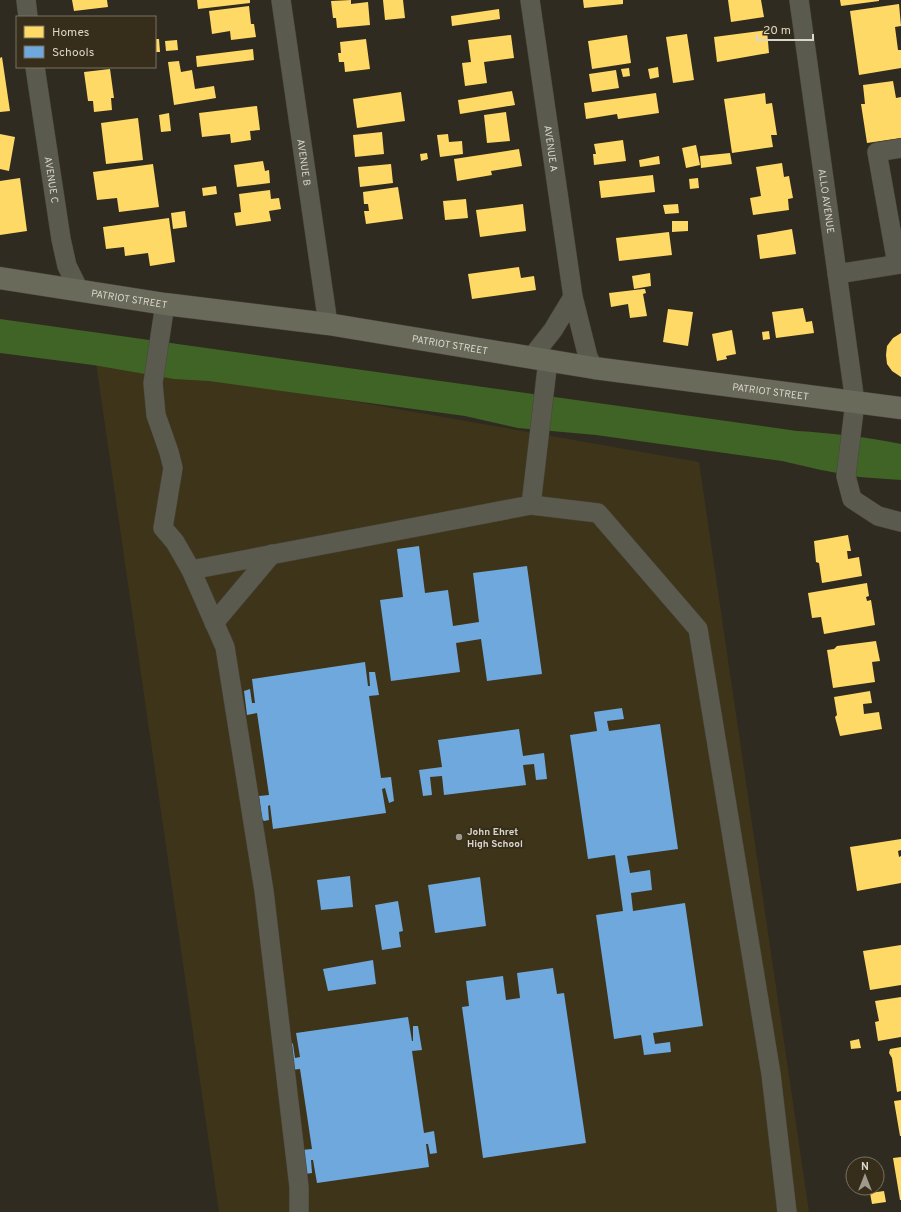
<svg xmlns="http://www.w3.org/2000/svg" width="901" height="1212" font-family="Overpass,sans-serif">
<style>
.built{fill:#3d341a}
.water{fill:#406425}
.homes{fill:#ffd966}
.schools{fill:#6fa8dc}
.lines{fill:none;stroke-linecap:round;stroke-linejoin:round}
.minor-casing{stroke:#4a463d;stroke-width:20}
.major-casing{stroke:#4a463d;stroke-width:23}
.minor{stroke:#5a5a4e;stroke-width:19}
.major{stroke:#6a6a5b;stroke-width:22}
.poi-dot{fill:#9f9a8e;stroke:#362e1a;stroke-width:1.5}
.labels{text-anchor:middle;stroke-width:4;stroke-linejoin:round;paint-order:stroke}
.street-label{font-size:10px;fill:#dbd6ca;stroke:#362e1a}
.poi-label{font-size:10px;font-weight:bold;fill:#dbd6ca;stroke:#362e1a;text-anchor:start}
</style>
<rect width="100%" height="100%" fill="#302b20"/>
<path class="built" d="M95,356L699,462L809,1212H219Z"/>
<path class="water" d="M0,319L797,431C832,433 866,437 901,444V480L859,477L821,470L782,461L596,435L518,428L465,416L209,381L174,379L93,365L0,353Z"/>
<path class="homes" d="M72,0H107L108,7L74,11Z
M197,0H250V3L198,9Z
M351,0V4L368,2L370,25L337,28L336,18H333L331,1Z
M383,0H403L405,18L385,20Z
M583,0H623V4L584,8Z
M728,0H761L764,17L731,22Z
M840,0H879V1L841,6Z
M899,4L901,26L895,27L898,50H901V68L859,75L850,11Z
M249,6L251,24H254L256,37L231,40L230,31L212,34L209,11Z
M499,9L500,19L452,26L451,16Z
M767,30L769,53L717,62L714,37Z
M687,34L694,80L673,83L666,37Z
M511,35L514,58L484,62L487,83L465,86L462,63L471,62L468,40Z
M627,35L631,63L592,69L588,41Z
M155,39H159L160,52H155Z
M366,39L370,69L345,72L344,62H339L338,53H341L340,42Z
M177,40L178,50L166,51L165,41Z
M253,49L254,60L197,67L196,56Z
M2,57L10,111L0,112V58Z
M179,61L181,72L192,70L195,89L214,86L216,98L174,105L168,62Z
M658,67L659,77L650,79L648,69Z
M629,68L630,76L623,77L621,69Z
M110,69L114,98H111L112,110L94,112L93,101H88L84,72Z
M616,70L619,88L592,92L589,74Z
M893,81L896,98L901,97V138L867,143L861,104H865L863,85Z
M512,91L515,105L460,114L458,100Z
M401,92L405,121L357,128L353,99Z
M656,93L659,113L618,119L617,114L586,119L584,103Z
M765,93L766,104L772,103L777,135H771L773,147L732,153L724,99Z
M257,106L260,130L250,131L251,140L231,143L230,134L202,137L199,113Z
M506,112L510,141L487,143L484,115Z
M169,113L171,131L161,132L159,115Z
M138,118L143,160L106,164L101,123Z
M382,132L384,154L355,157L353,135Z
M0,134L15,137L9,171L0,169Z
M448,134L449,142L462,141L463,154L440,157L437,135Z
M623,140L626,161L594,165L593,154H596L594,144Z
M696,145L700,165L686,168L682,148Z
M519,149L522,166L491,171L492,175L457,181L454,159Z
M427,153L428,159L421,161L420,154Z
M730,153L732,164L701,168L700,156Z
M659,156L660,164L640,167L639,160Z
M263,161L265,171L269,170L270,183L237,187L234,165Z
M782,163L784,177L789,176L793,198L788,199L789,210L753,215L750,198L761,196L756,167Z
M153,164L159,207L119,212L117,198L97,200L93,172Z
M391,164L393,183L360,187L358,167Z
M653,175L655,192L601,198L599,181Z
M20,178L27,231L0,235V181Z
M698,178L699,188L690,189L689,179Z
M216,186L217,194L203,196L202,188Z
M398,187L403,219L366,224L364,211H369L368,204H364L363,192Z
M270,190L271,199L279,198L281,209L269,211L271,221L236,226L234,213L241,212L239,194Z
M466,199L468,218L445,220L443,201Z
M523,204L526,231L480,237L476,210Z
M678,204L679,213L665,214L663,205Z
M185,211L187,227L173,229L171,213Z
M169,218L175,262L150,266L148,253L125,256L124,247L106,249L103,227Z
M672,221H688V231L672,232Z
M792,229L796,254L760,259L757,235Z
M669,232L672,255L619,261L616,238Z
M519,267L521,278L534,276L536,290L472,299L468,274Z
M650,273L651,286L634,289L632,276Z
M643,289H645L646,293L643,294L647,316L630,318L628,304L611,307L609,293Z
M803,308L806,322L812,321L814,333L776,338L772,312Z
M668,309L693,312L688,346L663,342Z
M732,330L736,354L726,356L727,359L717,361L712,334Z
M769,331L770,339L763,340L762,332Z
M901,333V377L892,371L887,364L886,355L887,346L893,338Z
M848,535L851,551H847L848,559L859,557L862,576L822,583L819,563L816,562L814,541Z
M867,583L869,596L866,597L867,601L871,600L875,625L824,634L821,617L812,618L808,593Z
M876,641L880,661L872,662L875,682L833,688L827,650L834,649L837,646Z
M870,691L872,703L863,704L864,714L879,712L882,729L840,736L835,717L837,715L834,697Z
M901,839V850L898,851L899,857L901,856V883L857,891L850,847Z
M901,945V985L870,990L863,951Z
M901,997V1037L878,1041L875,1022L879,1021L875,1001Z
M859,1039L861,1048L851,1049L850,1041Z
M901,1047V1091L897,1092L892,1058L889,1053L890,1049Z
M901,1100V1136H900L894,1101Z
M901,1157V1200H900L893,1158Z
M884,1191L886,1202L872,1204L870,1193Z"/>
<path class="schools" d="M419,546L425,593L448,590L453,626L479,622L473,573L527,566L542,674L487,681L481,639L456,643L460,672L391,681L380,600L403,597L397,549Z
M365,662L368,686H370L369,672H375L379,695L369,696L381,778L391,777L394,801L389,803L385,788L382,789L386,813L273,829L270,805L268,806L269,820L264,821L262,819L259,796L269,795L257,713L247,715L244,691L250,689L252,703H255L252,679Z
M622,708L624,719L607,721L609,731L660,724L678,849L627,856L630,873L650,870L652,890L631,893L633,911L685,903L703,1026L653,1033L655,1044L670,1042L671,1052L644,1055L641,1035L614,1039L596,915L623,911L615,855L588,859L570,735L597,731L594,712Z
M519,729L523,756L544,753L547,779L536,780L534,764L523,765L526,785L444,795L442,776L430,777L432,795L423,796L419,770L442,767L438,740Z
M350,876L353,907L321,910L317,880Z
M480,877L486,926L435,933L428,885Z
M398,901L403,931L399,932L401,947L382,950L375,905Z
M373,960L376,984L328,991L323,969Z
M553,968L557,994L564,993L586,1143L483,1158L462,1007L469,1006L466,981L503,976L506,1000L520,998L517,973Z
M408,1017L412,1041H413V1026H418L422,1050L412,1051L424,1133L434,1131L437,1153L430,1154L428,1144H426L429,1167L317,1183L313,1160H311L312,1173L305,1174L302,1150L312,1149L300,1069L290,1070L291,1042L293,1044L295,1058L300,1057L296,1033Z"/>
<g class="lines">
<g class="minor-casing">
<g id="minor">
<path d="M26,0L28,17"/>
<path id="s1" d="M281,0L328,324"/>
<path id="s2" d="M530,0L573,297L588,357L594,368"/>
<path id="s3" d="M799,0L855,402L846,476L852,499L878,516L901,522"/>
<path id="s4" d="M35,67L61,239L67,266L79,290"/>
<path d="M897,264L877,152L901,148"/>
<path d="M837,274L901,264"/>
<path d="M165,304L153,383L156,415L169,452L173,468L163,528L175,542L191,570L225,647L264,891L299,1187V1212"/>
<path d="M531,358L553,330L573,297"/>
<path d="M531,505L548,360"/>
<path d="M191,570L531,505L598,513L698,629L771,1074L787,1212"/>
<path d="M214,623L272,554"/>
</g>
</g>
<g class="major-casing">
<g id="major">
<path id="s5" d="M0,278L165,304L328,324L594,368L901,408"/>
</g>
</g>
<use href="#minor" class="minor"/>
<use href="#major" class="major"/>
</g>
<circle class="poi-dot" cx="459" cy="837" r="4"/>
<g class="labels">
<g class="street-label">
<text dy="4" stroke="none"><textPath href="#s2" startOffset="150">AVENUE A</textPath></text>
<text dy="4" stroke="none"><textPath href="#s1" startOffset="164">AVENUE B</textPath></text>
<text dy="4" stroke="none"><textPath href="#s4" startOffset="114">AVENUE C</textPath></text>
<text dy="4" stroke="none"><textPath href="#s3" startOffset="203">ALLO AVENUE</textPath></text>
<text dy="4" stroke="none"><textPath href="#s5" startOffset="131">PATRIOT STREET</textPath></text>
<text dy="4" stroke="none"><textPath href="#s5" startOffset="455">PATRIOT STREET</textPath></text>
<text dy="4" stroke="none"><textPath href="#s5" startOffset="779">PATRIOT STREET</textPath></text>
</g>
<g class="poi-label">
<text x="467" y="835">John Ehret<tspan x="467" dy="12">High School</tspan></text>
</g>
</g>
<rect x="16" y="16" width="140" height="52" fill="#362e1a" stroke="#787160"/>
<rect x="24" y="26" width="20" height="12" fill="#ffd966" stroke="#787160"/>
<text x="52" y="36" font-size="12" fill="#dbd6ca">Homes</text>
<rect x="24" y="46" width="20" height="12" fill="#6fa8dc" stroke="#787160"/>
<text x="52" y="56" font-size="12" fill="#dbd6ca">Schools</text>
<g transform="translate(865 1176)"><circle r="19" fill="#362e1a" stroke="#787160"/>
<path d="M0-3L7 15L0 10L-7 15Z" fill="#9f9a8e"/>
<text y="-6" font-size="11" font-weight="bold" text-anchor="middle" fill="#dbd6ca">N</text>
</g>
<path d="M757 34v6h56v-6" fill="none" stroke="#dbd6ca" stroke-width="2"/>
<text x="763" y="34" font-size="12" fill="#dbd6ca" stroke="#362e1a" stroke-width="3" paint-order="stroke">20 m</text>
</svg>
